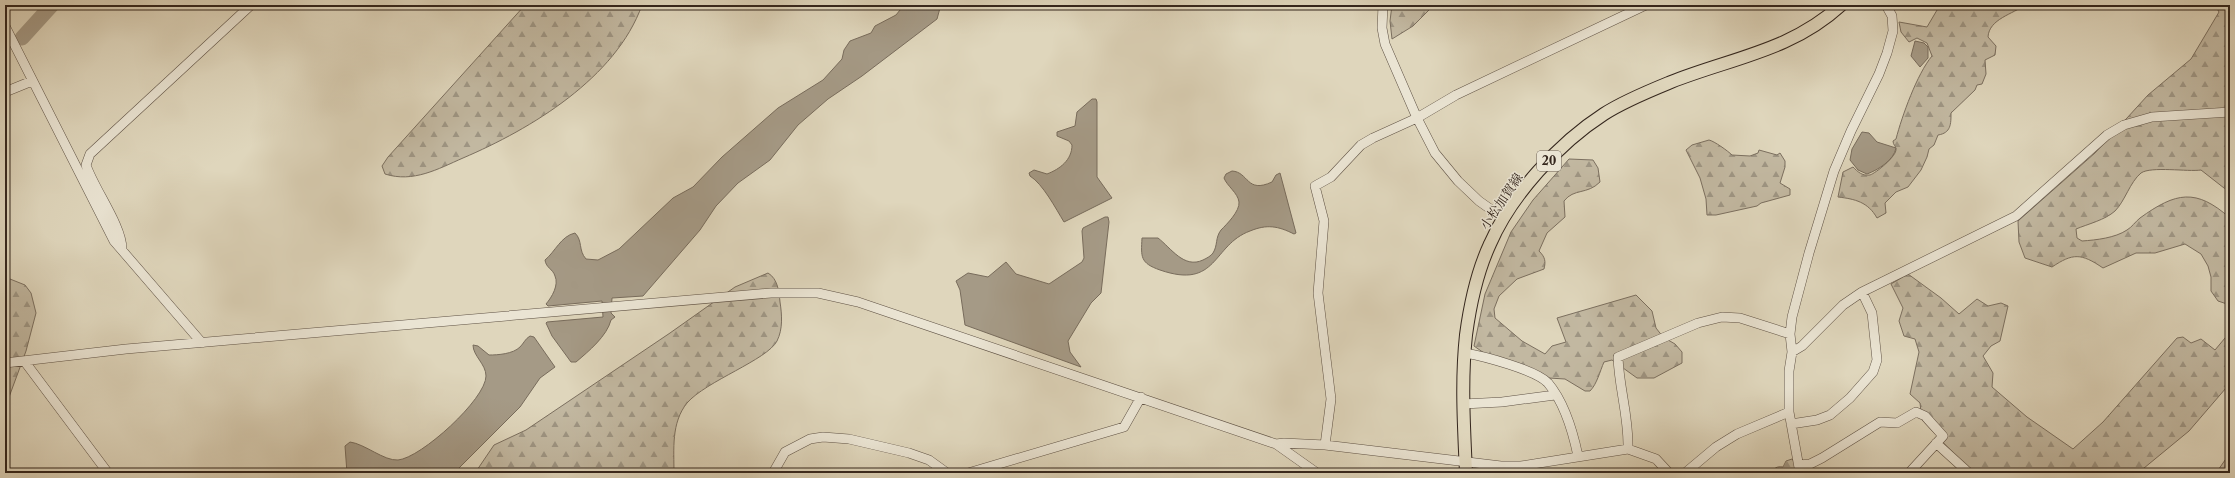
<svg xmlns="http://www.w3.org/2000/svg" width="2235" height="478" font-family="'Libre Caslon Text','Noto Serif JP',serif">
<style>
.forest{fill:url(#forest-firs);stroke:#7b6f5f}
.water{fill:#a59a86;stroke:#786c5c}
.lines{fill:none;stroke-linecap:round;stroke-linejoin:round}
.river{stroke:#a59a86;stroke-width:15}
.minor-casing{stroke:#5f5245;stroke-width:10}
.major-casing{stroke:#34261d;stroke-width:14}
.minor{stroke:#eae4d3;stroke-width:9}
.major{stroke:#dfd6bc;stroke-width:12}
.labels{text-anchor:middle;stroke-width:3;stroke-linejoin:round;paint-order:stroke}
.shield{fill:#eae4d3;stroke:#6b5f54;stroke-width:1}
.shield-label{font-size:12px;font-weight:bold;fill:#34261d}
.street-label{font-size:13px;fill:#34261d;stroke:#eae4d3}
</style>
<defs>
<pattern id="forest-firs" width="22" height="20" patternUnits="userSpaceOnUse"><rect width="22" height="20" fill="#c2b8a1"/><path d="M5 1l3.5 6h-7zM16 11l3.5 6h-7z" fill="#9e9583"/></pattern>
</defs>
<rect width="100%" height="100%" fill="#dfd6bc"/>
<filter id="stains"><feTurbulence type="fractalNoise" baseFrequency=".005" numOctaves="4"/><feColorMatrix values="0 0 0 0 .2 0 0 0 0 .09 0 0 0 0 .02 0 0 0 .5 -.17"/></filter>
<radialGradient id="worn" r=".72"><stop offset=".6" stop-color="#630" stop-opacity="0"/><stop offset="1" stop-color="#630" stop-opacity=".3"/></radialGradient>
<path class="forest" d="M525,5H642C616,78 531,129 463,158C438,169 413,183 385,174L382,166L388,157Z
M1392,5H1434L1413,26L1392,39L1390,21Z
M1940,5H2025C2013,14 1989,19 1988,37L1996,46L1995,55L1985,60L1986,74L1982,84L1977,85L1975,90L1951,113C1951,124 1951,133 1938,135L1934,145L1929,149L1927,157L1921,170L1908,187L1896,192L1885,203L1886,213L1877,218C1868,202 1855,199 1838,197L1843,172L1853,167C1858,172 1862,176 1870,175C1876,173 1897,156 1896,149C1896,146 1893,145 1893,141L1896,139C1902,116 1917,74 1932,56L1927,43L1917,38L1909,42L1901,32L1899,22L1927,27Z
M2215,5H2230V190L2224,188L2201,170C2188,172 2151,166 2141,173C2130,182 2125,201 2115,211C2105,220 2088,224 2076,229L2077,238L2082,241C2096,240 2115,238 2127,230C2132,227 2135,222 2140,218C2176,192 2196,188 2230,218V305L2218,301L2211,291V277L2208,266L2201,254L2185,244L2155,253H2136L2103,268C2081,253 2073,253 2052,267L2025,258L2019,242L2018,221L2095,153L2148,95L2191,59L2219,12Z
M1709,140C1714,141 1728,151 1732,155L1750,156L1758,153L1759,150L1777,155L1780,153L1785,161V167L1780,183L1790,189V195L1761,203L1757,206L1716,215H1707L1706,199L1700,178L1686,150L1692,145Z
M1569,159L1593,160L1598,168L1600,182C1587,195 1574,188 1564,201L1565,217L1547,233L1539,251C1545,257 1546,261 1544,269L1517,279L1499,296L1494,309L1495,318L1522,341L1545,354L1552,346L1566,342L1557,318L1636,295L1652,311L1656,328L1663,337L1675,344L1682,352V363L1654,378H1637L1612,360L1604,362C1600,371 1597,384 1590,391H1585L1565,379L1549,378L1484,353L1474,346L1485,294L1511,232L1533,200Z
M768,273C778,279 779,292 780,302C782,315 783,329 777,341C767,360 706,381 687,403C671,423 674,449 674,473H475L494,445L526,430L670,333L735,287Z
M1908,274L1941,298L1959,314L1977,299L1988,306L2001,303L2008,306L2000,341L1991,346L1983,356L1993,373L1992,387L2027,417L2073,449L2103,422L2177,338L2183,337L2191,343L2201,339L2215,350L2230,332V387L2226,388L2189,431L2138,473H1972L1922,420L1920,403L1910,394L1919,352L1915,339L1904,336L1899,321L1903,308L1891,284Z
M5,277L25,285L31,293L36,313L26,351L5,408Z
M2230,453V473H2216Z
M1792,459L1804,473H1771C1774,468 1777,466 1783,467L1786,461Z"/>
<path class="water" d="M904,5H946L940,8L937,19L862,76L828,99L798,125L770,160L738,183L716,206L700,230L643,296L612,298L611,313L615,317L611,320C607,336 589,351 576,362H571L552,336L546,323L547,322L603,317L602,301L548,306L546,304C552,297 559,285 555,276C553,269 546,268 545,260C555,252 561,236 575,233C583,241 578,250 586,259L598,260L619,249L673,198L693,187L722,157L778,108L823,80L842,59L844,50L850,41L871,33L875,26L896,15Z
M1915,41L1924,43L1928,47V58L1920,67L1911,56Z
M1092,99H1096L1097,102V177L1112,198L1064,222C1056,209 1043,184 1030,176L1029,173L1034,170L1047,174C1060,169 1072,160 1072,145L1069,141L1057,136V132L1075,126L1077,112Z
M1862,132L1869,133L1877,142L1896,148C1894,160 1878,170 1867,174L1858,170L1850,160L1852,149Z
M1232,171C1249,172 1246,194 1272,182L1276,175L1280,173L1296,233L1294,234C1278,226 1267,224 1250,231C1212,245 1218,290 1160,270C1140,263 1141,257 1142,238H1158C1171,248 1184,269 1203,260C1207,258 1211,256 1213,253C1218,245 1215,238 1221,230C1227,224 1240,211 1239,202C1238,193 1227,186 1224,178L1226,174Z
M1105,217H1108L1109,222L1101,293L1091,303L1068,341L1070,352L1081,367L965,325L960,290L956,281L968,273L988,277L1006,262L1016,274L1049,284L1082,262L1084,258L1082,231L1083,228Z
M530,336L534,337L555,367L540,378L520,407L454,473H347L345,446L350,442C365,444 384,461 398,460C421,458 486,399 486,376C486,364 473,356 473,345L478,346L489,355C498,355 513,354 520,347C524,343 525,339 530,336Z"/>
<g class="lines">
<path class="river" d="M22,38L52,5"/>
<g class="minor-casing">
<path id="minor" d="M1383,5L1382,28L1385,44L1417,118L1435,153L1458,181L1479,201L1503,218
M5,26L114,241L202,343
M5,92L32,81
M122,249C122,226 94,189 86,165L90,154L251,5
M1792,352L1802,346L1843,305L1862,292L2016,216L2107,135L2124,125L2152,117L2230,112
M1465,353C1483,356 1536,370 1548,383C1564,402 1573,432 1578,456
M25,362L108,473
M5,363L126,349L771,293H818L858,302L1276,444L1317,473
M1463,404L1502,402L1555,395
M1791,424L1817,420L1830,415L1850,398L1873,372L1877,360L1872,313L1862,292
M1936,443L1969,473
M1276,444L1284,443L1325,445L1501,466H1521L1628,449L1656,459L1669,473
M1325,445L1331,399L1318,293L1324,221L1315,186L1331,177L1361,145L1373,138L1417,118L1456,95L1646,5
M1628,449C1629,417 1619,388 1618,357L1698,323L1722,317L1740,318L1790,334
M1799,465L1810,464L1822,458L1880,422L1897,423L1916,412L1925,416L1943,436L1909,473
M773,473L785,452L810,439L823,437L849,439L909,453L929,460L947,473
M968,473L1124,427L1141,397
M1685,473L1716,447L1737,434L1789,412
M1800,473L1789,412V371L1792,352L1790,334L1792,317L1809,253L1834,171L1851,131L1879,74L1887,53L1893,31L1892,16L1886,5"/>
</g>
<g class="major-casing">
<path id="major" d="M1466,473C1464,427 1461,381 1466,335C1470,305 1477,272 1490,244C1511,195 1559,143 1604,114C1624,101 1649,91 1671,82C1731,58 1791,51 1841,5"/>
</g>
<use href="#minor" class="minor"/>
<use href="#major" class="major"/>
</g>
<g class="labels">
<rect class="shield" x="1537" y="151" width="24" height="20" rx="3"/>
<g class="shield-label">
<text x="1549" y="165">20</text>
</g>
<g class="street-label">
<text transform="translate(1501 201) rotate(-56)" y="5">小松加賀線</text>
</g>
</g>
<rect width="2235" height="478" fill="none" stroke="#dfd6bc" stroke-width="20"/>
<rect x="6" y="6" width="2223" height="466" fill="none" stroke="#34261d" stroke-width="2"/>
<rect x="10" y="10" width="2215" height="458" fill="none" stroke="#34261d"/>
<rect width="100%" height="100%" filter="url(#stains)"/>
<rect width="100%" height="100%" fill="url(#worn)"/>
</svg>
